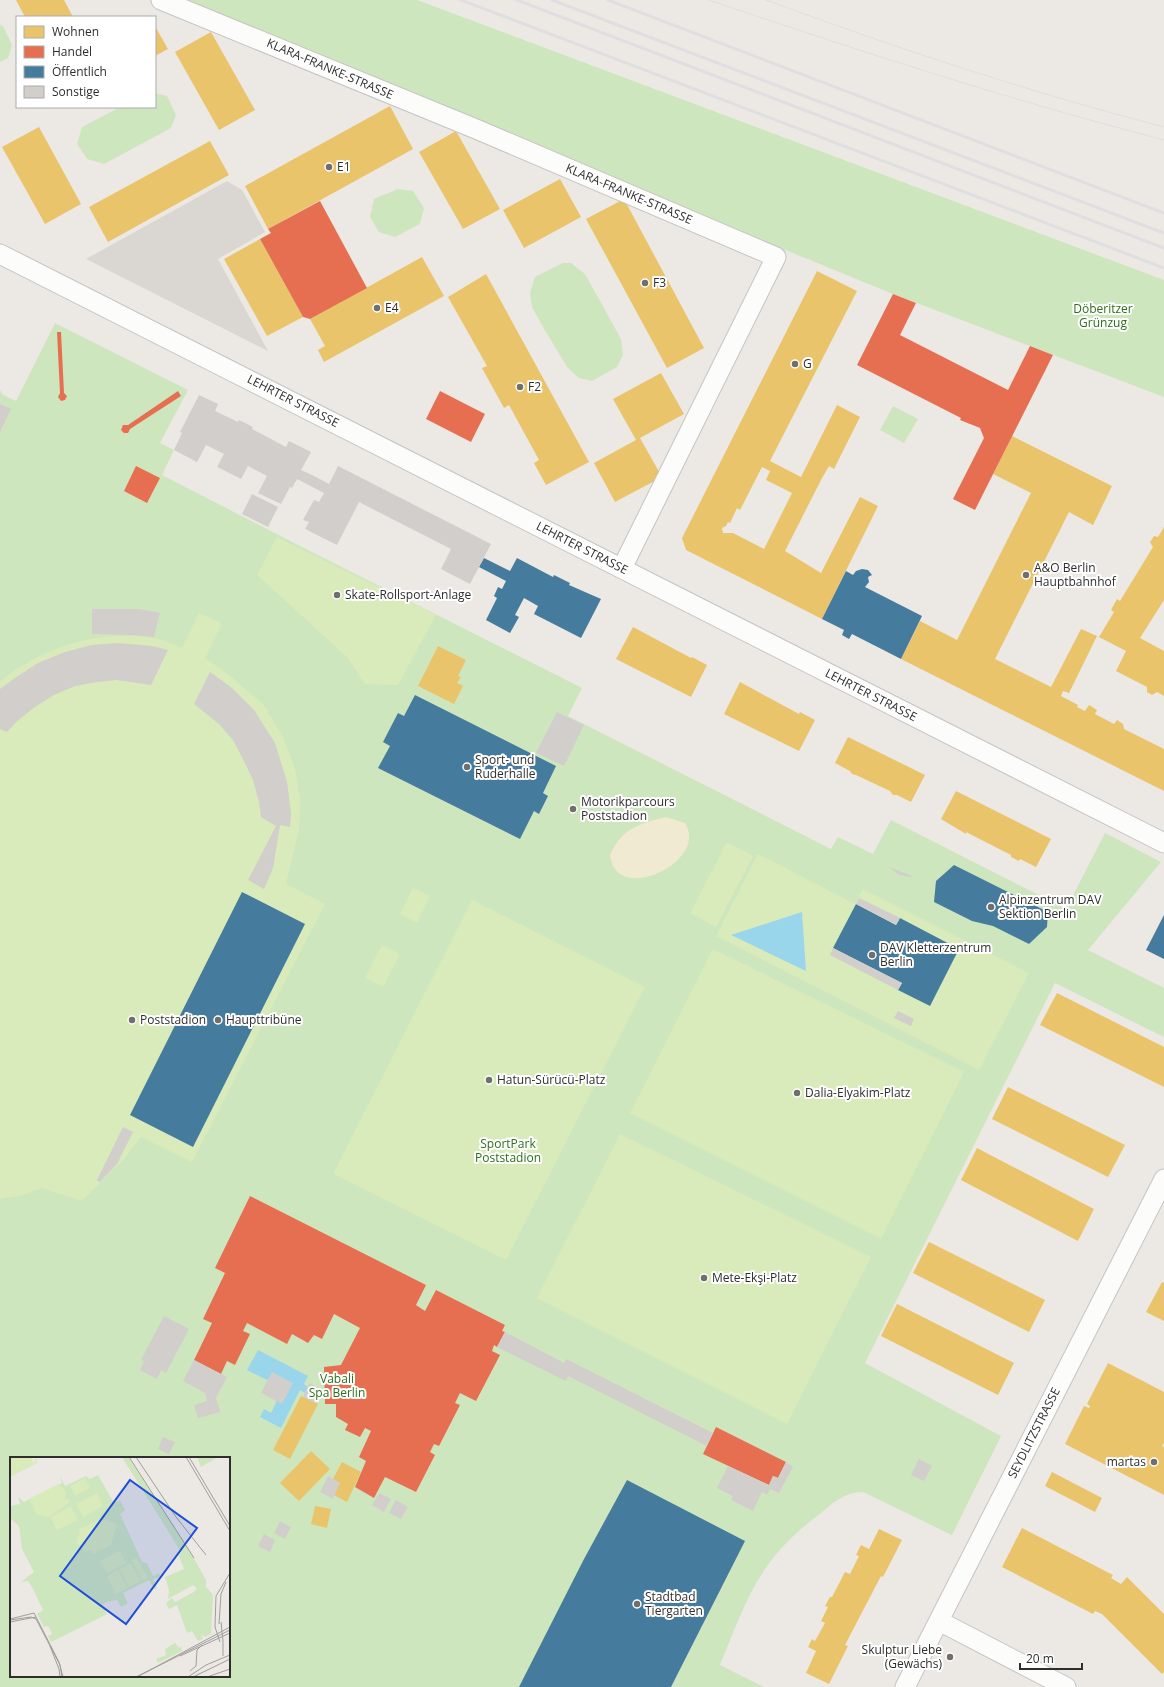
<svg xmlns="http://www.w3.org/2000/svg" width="1164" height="1687" font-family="'Open Sans',sans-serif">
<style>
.green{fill:#cee6be;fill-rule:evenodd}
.sand{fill:#f0ead3}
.pitch{fill:#d9eabb}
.plaza{fill:#dad6d2}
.water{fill:#99d6ec}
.homes{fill:#e9c46a;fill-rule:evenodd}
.shops{fill:#e76f51}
.public{fill:#457b9d}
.building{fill:#d1cecb}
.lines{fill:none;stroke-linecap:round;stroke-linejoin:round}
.street-casing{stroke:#c5c4c5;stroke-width:21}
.street{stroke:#fcfcfb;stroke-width:19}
.tram{stroke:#dfdfe1;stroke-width:1}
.rail{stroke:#dfdfe1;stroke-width:3}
.poi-dot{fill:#706f6e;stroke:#fff;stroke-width:1.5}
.labels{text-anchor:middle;stroke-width:4;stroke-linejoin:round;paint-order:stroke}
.street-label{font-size:12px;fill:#2e2e2e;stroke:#fff}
.poi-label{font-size:12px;fill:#2e2e2e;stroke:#fff;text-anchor:start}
.park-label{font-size:12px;fill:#2c6e1b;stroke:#fff}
.inset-road{fill:none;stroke:#a09e9b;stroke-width:1}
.view{fill:#1d4ed8;fill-opacity:0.15;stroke:#1d4ed8;stroke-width:2}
.inset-edge{fill:none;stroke:#2e2e2e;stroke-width:2}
</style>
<rect width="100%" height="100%" fill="#ece8e4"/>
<path class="green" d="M175,0H417L1164,280V397L893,294Z
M0,25L3,26L12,45L8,58L0,62Z
M155,93L167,96L176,115L171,128L104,164L87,159L77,144L82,127L120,107H155Z
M398,189L413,191L424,208L420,224L395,237L379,232L370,217L374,199Z
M563,263H571L585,274L621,339L623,355L617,367L592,381L579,378L567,367L543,327L532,307L530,293L535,277Z
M55,323L188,390L160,443L174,450L162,475L298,545L582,688L568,716L831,849L838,837L873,854L891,820L1066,909L1105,833L1161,862L1088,950L1164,988V1037L1055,983L865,1363L1001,1436L952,1535L863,1492C845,1492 834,1502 821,1513C805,1525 791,1537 778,1552C750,1584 736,1626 720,1665L764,1687H0V390L3,395L16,401ZM11,1458H229V1676H11Z
M893,406L918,419L904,443L880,430Z"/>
<path class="sand" d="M666,817L685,823C687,827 689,831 689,835C693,867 616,903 610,855C622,828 639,824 666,817Z"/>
<path class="pitch" d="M277,537L436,615L398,685L365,684L347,657L257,575Z
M199,613L222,623L205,658L229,675L264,705L283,737L290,755L295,769L300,799L299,829L286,884L325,904L192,1162L141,1137L123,1160L82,1201L42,1188L24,1195L0,1199V681C46,646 101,628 159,639C166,641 174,645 182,648Z
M727,842L753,856L716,927L690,913Z
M758,854L855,904L863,889L1029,973L979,1070L716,936Z
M413,888L430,896L417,923L400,914Z
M472,900L645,987L506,1260L333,1174Z
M382,945L400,954L383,987L365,978Z
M713,949L964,1072L881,1239L630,1113Z
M620,1134L871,1257L787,1424L537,1298Z"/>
<path class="plaza" d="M227,181L242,190L265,232L218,259L268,351L86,259Z"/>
<path class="water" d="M802,912L806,971L731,935Z
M258,1350L308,1376L304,1384L308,1387L305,1393L300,1390L281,1428L260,1417L264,1409L271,1413L283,1388L247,1370Z"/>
<path class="homes" d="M16,0H64L73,17H25Z
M155,26L168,49L155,56Z
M211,32L255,110L219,130L175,52Z
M390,106L413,149L268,229L245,186Z
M39,127L81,204L45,224L2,147Z
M456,131L500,209L463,229L419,152Z
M210,141L229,175L108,242L89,207Z
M560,179L581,217L524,248L503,210Z
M624,199L704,348L667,368L586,219Z
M260,239L303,317L267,336L224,259Z
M422,257L444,296L324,362L318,350L325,346L310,319Z
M817,271L857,291L770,461L801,477L837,405L860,417L834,469L829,466L822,478L785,551L821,573L860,497L878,506L822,619L686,550L682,538ZM762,467L770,471L766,480L792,493L764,549L733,533H723L722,528L726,526L728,522L730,523L737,508L740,510Z
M486,274L589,462L546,485L534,463L539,460L509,405L504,408L482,368L487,366L448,297Z
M661,373L684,414L640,438L662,477L615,502L594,463L636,440L613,399Z
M1012,436L1112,486L1093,525L1069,512L995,659L1051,687L1081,629L1097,636L1069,693L1063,691L1061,696L1078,705L1077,707L1085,711L1089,705L1097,710L1095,714L1114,724L1117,720L1123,724L1124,729L1164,749V791L901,659L920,621L957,640L1031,493L993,474Z
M1164,527V600L1140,638L1164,651V696L1157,692L1152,695L1147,692V687L1116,671L1126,651L1099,637L1114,612L1111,610L1117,599L1120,601L1153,547L1150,542L1154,536L1158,537Z
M633,627L691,658L692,657L707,665L691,697L616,659Z
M438,646L466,660L458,676L461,677L457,683L463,686L454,704L418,686Z
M740,682L799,714L800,712L815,720L799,751L724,714Z
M848,737L925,775L911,802L897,795H893L890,791L856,775L852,774L850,771L835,763Z
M956,791L1051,839L1036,867L1020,859L1019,861L1011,857V855L966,832V834L941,819Z
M1057,993L1164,1047V1087L1040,1025Z
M1008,1087L1125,1145L1108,1177L992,1119Z
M977,1148L1094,1209L1078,1241L961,1180Z
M929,1242L1045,1300L1029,1332L913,1273Z
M1162,1282L1164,1283V1321L1146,1312Z
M897,1304L1014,1363L998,1395L881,1336Z
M1108,1363L1164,1392V1443L1162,1446L1164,1447V1495L1065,1444L1084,1406L1089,1408L1090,1406L1087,1404Z
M301,1396L318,1404L290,1459L273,1450Z
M311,1451L330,1469L299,1501L280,1483Z
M342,1462L361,1472L347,1502L334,1495L340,1483L333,1479Z
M1052,1472L1102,1498L1095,1512L1045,1486Z
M315,1506L331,1509L327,1528L311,1524Z
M1022,1528L1113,1575L1111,1578L1121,1584L1127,1577L1164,1614V1672L1162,1674L1102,1614L1095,1611L1093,1614L1002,1567Z
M879,1529L902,1540L883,1577L881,1576L845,1645L848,1646L829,1684L806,1673L816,1651L808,1647L812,1639L815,1641L825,1623L821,1621L828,1607L825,1606L830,1597H832L845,1572L850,1574L859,1556L856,1555L861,1545L869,1549Z"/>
<path class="shops" d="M320,201L367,288L310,319L303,317L260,239L271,233L268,229Z
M893,294L916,303L900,335L1008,390L1030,346L1053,355L975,510L953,499L984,438L980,428L960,420L961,418L857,365Z
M57,332H61L64,393L67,396L65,400L61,401L58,397L60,393Z
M178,391L181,396L130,429L128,433H124L121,430L123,425H128Z
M440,391L485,414L471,442L426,419Z
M136,466L160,478L147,503L124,491Z
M250,1196L426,1285L416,1305L425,1311L436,1290L505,1325L502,1331L505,1332L497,1347L494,1345L492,1351L500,1355L476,1401L460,1393L455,1403L460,1405L439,1446L434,1444L430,1452L435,1455L416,1492L385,1477L374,1498L355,1487L366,1461L359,1457L371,1431L365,1428L360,1437L345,1430L348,1424L336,1417V1404H325L324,1367L341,1365L360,1328L334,1314L322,1339L314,1335L308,1343L292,1334L287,1344L247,1323L243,1331L250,1334L235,1365L227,1361L221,1374L194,1360L212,1323L203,1319L225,1273L215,1268Z
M716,1427L786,1462L778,1478L773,1476L769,1485L703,1454Z"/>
<path class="public" d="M484,558L510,571L517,558L553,577L554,575L570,583L569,585L601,599L581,638L534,614L538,606L524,598L515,615L519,617L510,633L486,620L497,598L494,596L498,587L502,589L506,581L479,567Z
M862,569L868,570L872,575L868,577L869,582L865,587L922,616L901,659L852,634L849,639L842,635L844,630L822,619L846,571L853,575L856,571Z
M415,695L556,766L543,793L548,796L539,814L534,811L520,839L378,768L390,746L383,742L398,713L404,716Z
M954,865L1048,912L1047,927L1029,944L993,926L972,921L934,902L936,881Z
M242,892L305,924L193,1147L130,1115Z
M856,904L896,925L900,918L959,949L930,1006L898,990L902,983L833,948Z
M1164,915V959L1146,950Z
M627,1480L745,1541L671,1687H519L584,1559Z"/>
<path class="building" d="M199,395L218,404L215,411L238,422L239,420L253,427L252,429L286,447L289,441L311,452L301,470L314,476L329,484L338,466L491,544L470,584L441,569L451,549L359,502L337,545L305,529L309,522L303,520L314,500L319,502L324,493L297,479L292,488L290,487L281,504L258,493L267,476L248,466L241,479L217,467L224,454L206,445L197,462L174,450L182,433L180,432Z
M0,404L11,409L0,432Z
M252,494L278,507L268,527L242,514Z
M92,609H140L160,613L154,637L134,635L92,634Z
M117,643L152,646L168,650L151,685L117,680L97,682L75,686L54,695L35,707L16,722L7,732L0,729V689L15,678L38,663L65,652L92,645Z
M210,672L232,688L254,710L275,743L287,782L291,813L290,827L280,825L273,868L264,889L248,880L276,826L261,817L259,802L253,780L243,759L233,740L219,724L194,704Z
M557,712L584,725L564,766L536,753Z
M889,867L912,876V877L899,875Z
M859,898L900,918L896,925L856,904Z
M833,948L902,983L898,990L830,955Z
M898,1011L914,1019L911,1026L894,1018Z
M123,1127L133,1132L117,1164L100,1182L97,1180Z
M164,1316L189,1329L166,1373L161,1370L157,1379L140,1370L144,1361L141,1360Z
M505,1332L564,1363L566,1359L713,1433L707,1446L568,1376L566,1381L497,1347Z
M194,1360L227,1377L216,1398L220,1412L198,1418L194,1405L207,1401L205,1393L183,1381Z
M272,1372L293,1383L282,1404L261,1393Z
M309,1383L321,1389L315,1403L303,1397Z
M163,1437L175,1442L169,1454L158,1449Z
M919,1459L932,1466L924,1481L911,1475Z
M786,1462L793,1467L779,1493L770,1489L767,1495L762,1492L753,1511L731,1500L733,1496L717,1488L728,1466L769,1485L773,1476L778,1478Z
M328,1476L340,1483L333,1499L320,1492Z
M379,1493L391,1499L384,1512L372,1505Z
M396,1500L408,1507L401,1519L389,1513Z
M280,1521L291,1527L285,1539L274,1533Z
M264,1534L275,1540L270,1552L258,1546Z"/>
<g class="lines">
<g class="street-casing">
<path id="street" d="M161,0L476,129L776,257L622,568
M0,254L1164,843
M939,1621L1066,1687
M905,1687L1164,1179"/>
</g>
<use href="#street" class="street"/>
<path class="tram" d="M709,0C859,51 1010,100 1164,140
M766,0C896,48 1029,92 1164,127"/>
<path class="rail" d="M461,0L1164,268
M517,0L1164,248
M552,0L1164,233
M608,0L1164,213"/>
</g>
<g class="poi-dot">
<circle cx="329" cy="167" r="4"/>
<circle cx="645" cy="283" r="4"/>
<circle cx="377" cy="308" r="4"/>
<circle cx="795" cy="364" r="4"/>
<circle cx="520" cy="387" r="4"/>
<circle cx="1026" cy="575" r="4"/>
<circle cx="337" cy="595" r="4"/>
<circle cx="467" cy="767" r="4"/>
<circle cx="573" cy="809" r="4"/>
<circle cx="991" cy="907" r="4"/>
<circle cx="872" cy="955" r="4"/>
<circle cx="132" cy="1020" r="4"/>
<circle cx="218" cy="1020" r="4"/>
<circle cx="489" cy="1080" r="4"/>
<circle cx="797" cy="1093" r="4"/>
<circle cx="704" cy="1278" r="4"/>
<circle cx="1154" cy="1462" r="4"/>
<circle cx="637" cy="1604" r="4"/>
<circle cx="950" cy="1657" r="4"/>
</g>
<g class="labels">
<g class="street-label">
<text transform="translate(330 69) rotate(23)" y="4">KLARA-FRANKE-STRASSE</text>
<text transform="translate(629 194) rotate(23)" y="4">KLARA-FRANKE-STRASSE</text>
<text transform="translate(293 401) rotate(27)" y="4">LEHRTER STRASSE</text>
<text transform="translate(582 548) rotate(27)" y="4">LEHRTER STRASSE</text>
<text transform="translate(871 695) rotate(27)" y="4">LEHRTER STRASSE</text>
<text transform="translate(1034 1433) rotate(-63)" y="4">SEYDLITZSTRASSE</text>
</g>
<g class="poi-label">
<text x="337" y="171">E1</text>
<text x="653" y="287">F3</text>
<text x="385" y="312">E4</text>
<text x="803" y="368">G</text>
<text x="528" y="391">F2</text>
<text x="1034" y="572">A&amp;O Berlin<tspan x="1034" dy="14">Hauptbahnhof</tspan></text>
<text x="345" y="599">Skate-Rollsport-Anlage</text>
<text x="475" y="764">Sport- und<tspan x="475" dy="14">Ruderhalle</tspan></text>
<text x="581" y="806">Motorikparcours<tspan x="581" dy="14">Poststadion</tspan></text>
<text x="999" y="904">Alpinzentrum DAV<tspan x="999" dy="14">Sektion Berlin</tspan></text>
<text x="880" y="952">DAV Kletterzentrum<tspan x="880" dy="14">Berlin</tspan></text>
<text x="140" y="1024">Poststadion</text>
<text x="226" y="1024">Haupttribüne</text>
<text x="497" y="1084">Hatun-Sürücü-Platz</text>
<text x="805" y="1097">Dalia-Elyakim-Platz</text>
<text x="712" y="1282">Mete-Ekşi-Platz</text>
<text x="1146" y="1466" text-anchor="end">martas</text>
<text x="645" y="1601">Stadtbad<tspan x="645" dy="14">Tiergarten</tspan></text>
<text x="942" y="1654" text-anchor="end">Skulptur Liebe<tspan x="942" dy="14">(Gewächs)</tspan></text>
</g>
<g class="park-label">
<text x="1103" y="313">Döberitzer<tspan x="1103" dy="14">Grünzug</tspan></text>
<text x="508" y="1148">SportPark<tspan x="508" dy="14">Poststadion</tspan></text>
<text x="337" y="1383">Vabali<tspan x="337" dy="14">Spa Berlin</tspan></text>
</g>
</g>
<g transform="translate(10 1457)">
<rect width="220" height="220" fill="#ece8e4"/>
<path d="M112,0H118L178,91L196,123V130L203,138L201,177L195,180L192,177L193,182L188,184L182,174L177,176L167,148L159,152L156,146L162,141L165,145L184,135L187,131L183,128L158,142L159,133L155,120L174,112L168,97L171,95ZM187,0H208L191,10ZM88,18L104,46L110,43L115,53L110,57L132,105L137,106L143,119L149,116L151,120L143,122L147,131L145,133L139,123L113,136L118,146L111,150L107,143L96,145L92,148L97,157L41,185L38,179L42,177L41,174L38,169L34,170L27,157L33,153L22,130L18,124L11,125L24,115L12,92L9,69L0,61V49L10,47L8,40L14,45L52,26L50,19L55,29L76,19L80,22ZM165,186L169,191L171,189L172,194L148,206L146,202L156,198L155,192Z" fill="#cee6be"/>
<path d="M0,0H20L24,6L27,0V6L0,20ZM75,21L80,31L65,39L60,29ZM49,27L56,35L55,43L58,42L60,45L39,60L27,58L19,42ZM87,36L93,49L73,60L66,47ZM61,49L68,63L47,73L40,60ZM91,62L107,67L101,88L83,97L81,93L75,95L66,85L70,75L69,72ZM110,94L116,106L97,116L90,104ZM127,101L138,121L132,124L122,103ZM121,106L131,124L119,130L110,112ZM108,113L118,131L106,137L97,119Z" fill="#d9eabb"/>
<path class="inset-road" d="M119,0L184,101M126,0L166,60L196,98M176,0L220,74M179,0L220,69M0,162L24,156L49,205L53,220M0,163L21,160L26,162L50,208L52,220M0,165L26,160M211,165L213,184M209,167L211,137L216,125M210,185L205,170L206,139L220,116M40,189L49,212L50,220M170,199L220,176M213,199V184M180,214L186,209L187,193L192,188M126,220L220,173M127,220L220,170M178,220L196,208L220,198M183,220L220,202M197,220L220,212"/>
<path class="view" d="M120,23L187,71L116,167L50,119Z"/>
<rect width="220" height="220" class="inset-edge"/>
</g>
<rect x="16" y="16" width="140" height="92" fill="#ffffff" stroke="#ababab"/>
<rect x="24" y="26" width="20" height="12" fill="#e9c46a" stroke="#ababab"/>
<text x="52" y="36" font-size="12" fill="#2e2e2e">Wohnen</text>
<rect x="24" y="46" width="20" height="12" fill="#e76f51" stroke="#ababab"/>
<text x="52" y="56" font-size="12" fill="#2e2e2e">Handel</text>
<rect x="24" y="66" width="20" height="12" fill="#457b9d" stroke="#ababab"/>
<text x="52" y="76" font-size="12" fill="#2e2e2e">Öffentlich</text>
<rect x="24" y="86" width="20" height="12" fill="#d1cecb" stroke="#ababab"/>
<text x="52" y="96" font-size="12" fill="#2e2e2e">Sonstige</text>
<path d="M1020 1663v6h62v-6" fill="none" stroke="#2e2e2e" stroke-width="2"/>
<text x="1026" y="1663" font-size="12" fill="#2e2e2e" stroke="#ffffff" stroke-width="3" paint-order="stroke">20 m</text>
</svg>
